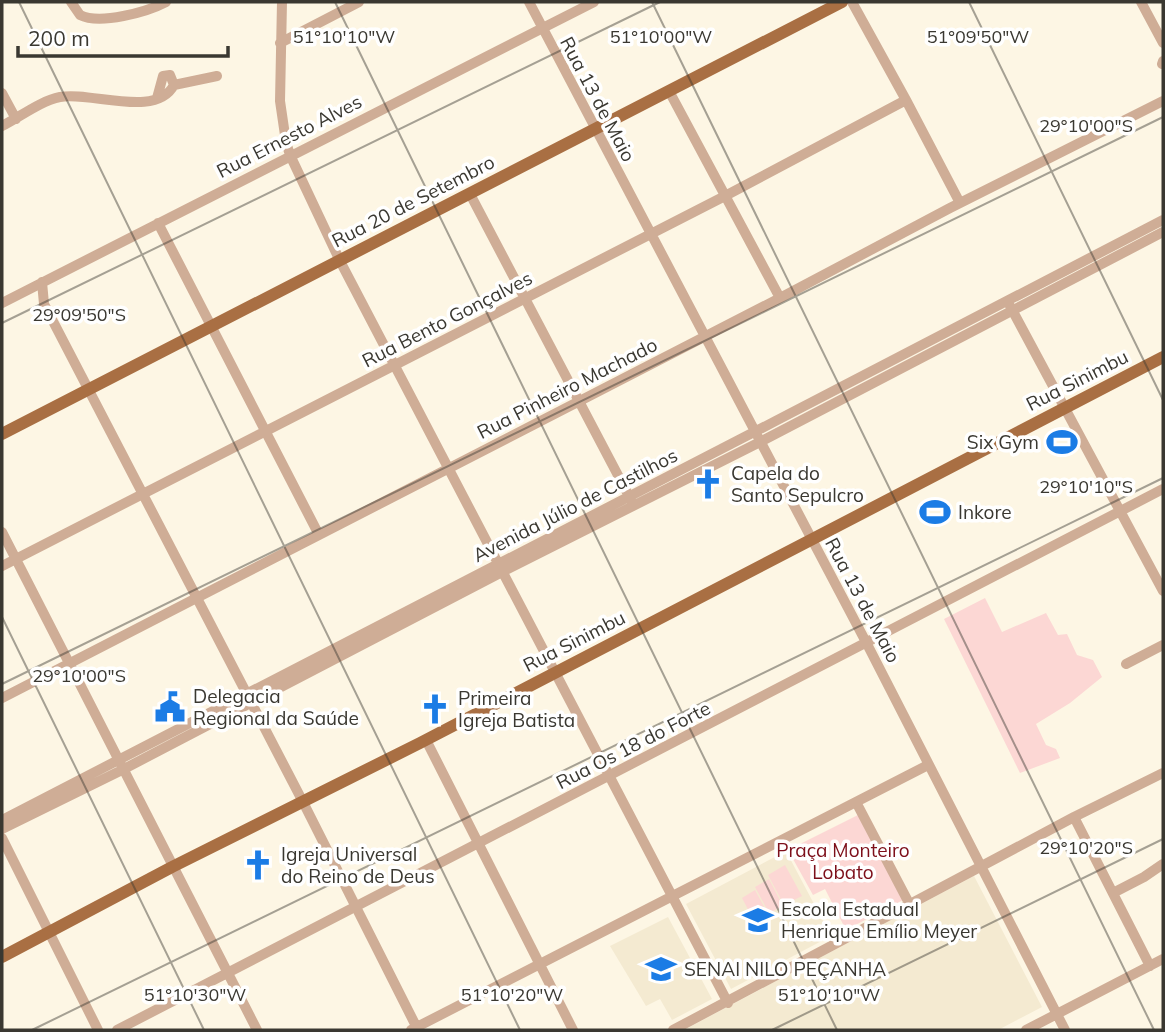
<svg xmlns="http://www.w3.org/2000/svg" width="1165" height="1032" font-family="Mulish,sans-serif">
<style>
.built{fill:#f4ead1}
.green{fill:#fcd7d4}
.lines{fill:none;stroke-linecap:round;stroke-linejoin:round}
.minor{stroke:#cfad96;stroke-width:10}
.major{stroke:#a96f43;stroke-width:12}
.ticks{fill:none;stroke:#3a3831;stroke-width:2;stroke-opacity:0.45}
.labels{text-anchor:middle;stroke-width:7;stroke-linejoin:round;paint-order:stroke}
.street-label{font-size:19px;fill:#3a3831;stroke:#fff}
.poi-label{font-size:19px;fill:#3a3831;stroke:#fff;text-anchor:start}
.park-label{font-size:19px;fill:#7d0f1a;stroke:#fff}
.ticks-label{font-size:18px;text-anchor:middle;fill:#3a3831;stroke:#fff;stroke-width:7;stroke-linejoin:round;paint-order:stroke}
</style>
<rect width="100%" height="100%" fill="#fdf6e4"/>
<path class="built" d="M786,851L831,936L731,989L686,904Z
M974,876L1042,1007L998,1030H684Z
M668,917L712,999L672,1020L660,999L646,1006L610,946Z"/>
<path class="green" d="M985,598L1002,632L1046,613L1058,635L1067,634L1077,655L1093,660L1102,677L1070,703L1036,724L1046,745L1056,749L1060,758L1020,773L944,619Z
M858,815L903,900L846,930L825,889L813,895L788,850Z
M785,865L802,896L784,905L768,875Z
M769,879L783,906L769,913L755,887Z
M755,890L768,914L754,921L742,898Z"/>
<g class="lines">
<path class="minor" d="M71,2L80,15C100,25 147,12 166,2
M282,2L280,101L286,142L290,155L340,261L728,1003
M529,2L867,644L1065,1030
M852,2L906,100L960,203
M1141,2L1163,43
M280,43L359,2
M1162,64L1163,61
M174,85L217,76
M669,91L780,298
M2,93L16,119
M157,98L163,76L170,75L174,85
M2,126C20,117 40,101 60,97C91,91 156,119 174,85
M470,194L631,500
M158,223L319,535
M42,282L44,304L303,802L418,1030
M2,303L594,2
M1010,306L1163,591
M2,532L257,1030
M2,566L725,196L906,100
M1126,664L1163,645
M2,698L780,298L950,208L1163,101
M426,740L573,1030
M856,802L910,905
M1074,817L1150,966
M2,820C390,623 776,420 1163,220
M2,829L122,770L502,572L760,442L1163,232
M2,838L98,1030
M1113,893L1144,877L1163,864
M117,1030L1163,489
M411,1030L928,765
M673,1030L1074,817L1163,773
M1026,1030L1163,959"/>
<path class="major" d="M2,434L842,2
M2,957L172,867L420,743L1163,357"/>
</g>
<path class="ticks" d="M19,2L520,1030M335,2L837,1030M652,2L1154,1030M969,2L1163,400M2,323L660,2M2,617L204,1030M2,684L1163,117M32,1030L1163,478M772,1030L1163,839"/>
<defs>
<g id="stadium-bare" transform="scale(2.415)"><path d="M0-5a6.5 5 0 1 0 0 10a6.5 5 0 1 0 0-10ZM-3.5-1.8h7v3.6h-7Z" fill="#1b7ce5" stroke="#fff" stroke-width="2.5" paint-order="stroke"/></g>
<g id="church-bare" transform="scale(2.415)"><path d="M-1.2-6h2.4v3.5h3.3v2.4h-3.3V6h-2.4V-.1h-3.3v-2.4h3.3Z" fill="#1b7ce5" stroke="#fff" stroke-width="2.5" paint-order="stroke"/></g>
<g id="civic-bare" transform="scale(2.415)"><path d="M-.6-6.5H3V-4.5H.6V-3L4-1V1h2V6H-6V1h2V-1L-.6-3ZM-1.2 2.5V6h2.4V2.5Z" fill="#1b7ce5" stroke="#fff" stroke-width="2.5" paint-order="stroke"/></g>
<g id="school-bare" transform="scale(2.415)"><path d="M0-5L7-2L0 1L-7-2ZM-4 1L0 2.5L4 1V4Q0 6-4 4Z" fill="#1b7ce5" stroke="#fff" stroke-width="2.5" paint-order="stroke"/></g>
</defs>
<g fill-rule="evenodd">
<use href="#stadium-bare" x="1062" y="442"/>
<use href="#church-bare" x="708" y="484"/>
<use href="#stadium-bare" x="935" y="512"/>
<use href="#civic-bare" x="170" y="707"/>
<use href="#church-bare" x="435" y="709"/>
<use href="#church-bare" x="258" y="865"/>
<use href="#school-bare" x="758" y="920"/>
<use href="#school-bare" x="661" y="969"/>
</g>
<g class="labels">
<g class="street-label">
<text transform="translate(598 99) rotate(62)" y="7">Rua 13 de Maio</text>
<text transform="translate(289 136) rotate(-27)" y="7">Rua Ernesto Alves</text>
<text transform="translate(413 201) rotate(-27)" y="7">Rua 20 de Setembro</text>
<text transform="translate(447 319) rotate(-27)" y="7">Rua Bento Gonçalves</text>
<text transform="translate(1077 380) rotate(-27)" y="7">Rua Sinimbu</text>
<text transform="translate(567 388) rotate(-27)" y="7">Rua Pinheiro Machado</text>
<text transform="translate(575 505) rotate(-27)" y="7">Avenida Júlio de Castilhos</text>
<text transform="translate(863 600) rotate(62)" y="7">Rua 13 de Maio</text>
<text transform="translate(574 641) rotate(-27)" y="7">Rua Sinimbu</text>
<text transform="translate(633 745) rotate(-27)" y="7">Rua Os 18 do Forte</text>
</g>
<g class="poi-label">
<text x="1039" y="449" text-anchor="end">Six Gym</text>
<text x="731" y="480">Capela do<tspan x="731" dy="22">Santo Sepulcro</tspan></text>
<text x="958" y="519">Inkore</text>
<text x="193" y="703">Delegacia<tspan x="193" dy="22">Regional da Saúde</tspan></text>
<text x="458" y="705">Primeira<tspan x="458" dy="22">Igreja Batista</tspan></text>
<text x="281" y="861">Igreja Universal<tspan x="281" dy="22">do Reino de Deus</tspan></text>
<text x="781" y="916">Escola Estadual<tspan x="781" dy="22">Henrique Emílio Meyer</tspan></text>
<text x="684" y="976">SENAI NILO PEÇANHA</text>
</g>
<g class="park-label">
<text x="843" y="857">Praça Monteiro<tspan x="843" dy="22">Lobato</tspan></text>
</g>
</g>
<g class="ticks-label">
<text x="344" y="43">51°10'10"W</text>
<text x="661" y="43">51°10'00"W</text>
<text x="978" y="43">51°09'50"W</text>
<text x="1086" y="132">29°10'00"S</text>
<text x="79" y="321">29°09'50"S</text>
<text x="1086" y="493">29°10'10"S</text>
<text x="79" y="682">29°10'00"S</text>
<text x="1086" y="854">29°10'20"S</text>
<text x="195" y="1001">51°10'30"W</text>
<text x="512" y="1001">51°10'20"W</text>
<text x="829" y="1001">51°10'10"W</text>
</g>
<rect width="1165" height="1032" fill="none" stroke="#3a3831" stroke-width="7"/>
<path d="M18 46v10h210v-10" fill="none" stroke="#3a3831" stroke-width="3.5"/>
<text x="28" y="46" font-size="21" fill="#3a3831" stroke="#ffffff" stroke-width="5" paint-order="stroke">200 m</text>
</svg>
